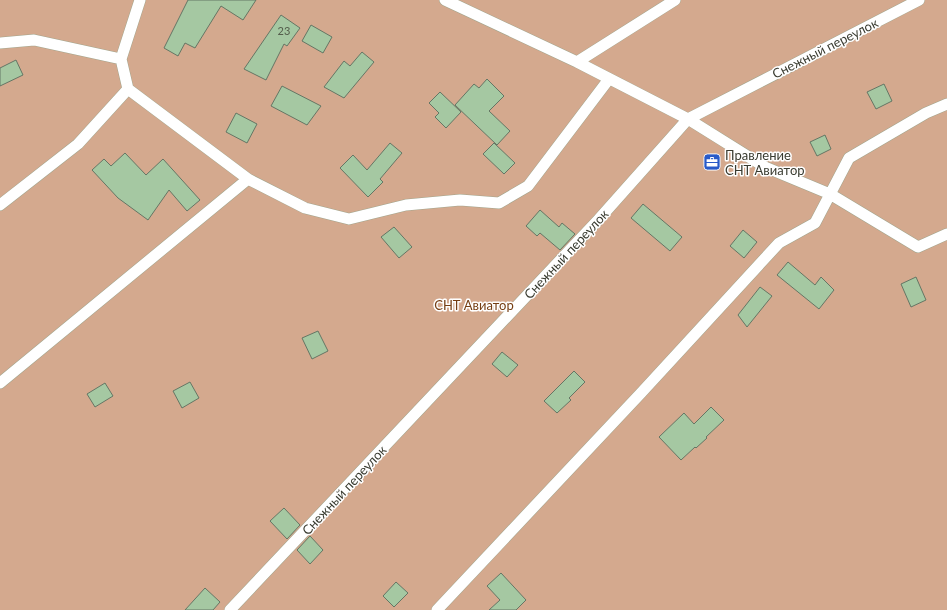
<svg xmlns="http://www.w3.org/2000/svg" width="947" height="610" font-family="Lato,sans-serif">
<style>
.green{fill:#d4a98e}
.building{fill:#a5c8a2;stroke:#657664}
.lines{fill:none;stroke-linecap:round;stroke-linejoin:round}
.service-casing{stroke:#a2a58d;stroke-width:12}
.service{stroke:#fff;stroke-width:11}
.labels{text-anchor:middle;stroke-width:3;stroke-linejoin:round;paint-order:stroke}
.number-label{font-size:11px;fill:#545e4c}
.street-label{font-size:13px;fill:#393b30;stroke:#fff}
.poi-label{font-size:13px;fill:#393b30;stroke:#fff;text-anchor:start}
.park-label{font-size:13px;fill:#753d12;stroke:#fff}
</style>
<rect width="100%" height="100%" fill="#e2e5cb"/>
<path class="green" d="M0,0H947V610H0Z"/>
<path class="building" d="M188,0H256L243,20L221,6L195,48L185,43L178,56L164,48Z
M281,15L300,28L287,46L284,44L266,80L244,69Z
M311,25L332,37L323,53L302,41Z
M362,52L374,62L344,98L324,87L344,61L350,66Z
M16,60L23,75L0,86V68Z
M487,79L504,96L489,111L510,131L497,145L455,105L474,84L479,88Z
M884,84L892,101L876,109L867,92Z
M282,86L321,106L307,125L271,106Z
M440,92L461,112L446,128L435,117L439,113L429,103Z
M236,113L257,124L247,143L226,132Z
M825,135L831,149L817,156L810,142Z
M390,143L402,153L380,179L383,182L368,197L340,168L353,155L367,170Z
M494,143L515,163L504,174L483,154Z
M125,153L146,175L163,159L200,200L187,211L169,190L148,220L118,198L92,170L104,159L111,166Z
M643,204L682,237L670,251L631,218Z
M540,210L559,227L562,223L575,234L560,250L540,233L537,236L526,226Z
M394,227L412,247L399,258L381,237Z
M743,230L757,242L744,258L730,246Z
M788,262L815,285L821,277L834,290L819,309L777,275Z
M916,277L926,300L911,307L901,284Z
M760,287L772,296L747,327L738,315Z
M318,331L328,351L312,359L302,338Z
M502,352L518,365L507,377L492,364Z
M574,371L585,382L569,398L571,400L557,413L544,401Z
M190,382L199,398L182,408L173,391Z
M105,383L113,396L95,407L87,394Z
M711,407L724,420L706,437L707,438L696,448L695,447L681,460L659,437L684,413L694,424Z
M284,508L300,525L287,539L270,521Z
M310,536L323,550L310,564L297,550Z
M501,573L526,600L516,610H489L500,600L487,586Z
M396,582L408,593L394,607L383,596Z
M205,588L220,602L213,610H185Z"/>
<g class="lines">
<g class="service-casing">
<path id="service" d="M445,0L577,62L688,119L765,167L830,194L918,247L947,234
M0,43L34,40L121,59
M577,62L675,0
M128,89L121,59L140,0
M0,205L78,144L128,89L248,179
M0,383L248,179L305,208L349,219L406,205L460,200L499,203L528,186L609,79
M230,610L599,219L688,119L919,0
M437,610L641,393L779,243L815,223L849,158L926,113L947,104"/>
</g>
<use href="#service" class="service"/>
</g>
<defs>
<g id="office-square" transform="scale(0.9)"><rect x="-9" y="-9" width="18" height="18" rx="4" fill="#285ac8" stroke="#fff"/><path d="M-6-3h4V-5.5h4V-3h4V5H-6ZM-1-4.5V-3h2v-1.5ZM-6 0V1H6V0Z" fill="#fff"/></g>
</defs>
<g fill-rule="evenodd">
<use href="#office-square" x="712" y="162"/>
</g>
<g class="labels">
<g class="number-label">
<text x="284" y="35">23</text>
</g>
<g class="street-label">
<text transform="translate(825 48) rotate(-27)" y="5">Снежный переулок</text>
<text transform="translate(566 254) rotate(-47)" y="5">Снежный переулок</text>
<text transform="translate(344 490) rotate(-47)" y="5">Снежный переулок</text>
</g>
<g class="poi-label">
<text x="725" y="160">Правление<tspan x="725" dy="15">СНТ Авиатор</tspan></text>
</g>
<g class="park-label">
<text x="474" y="310">СНТ Авиатор</text>
</g>
</g>
</svg>
